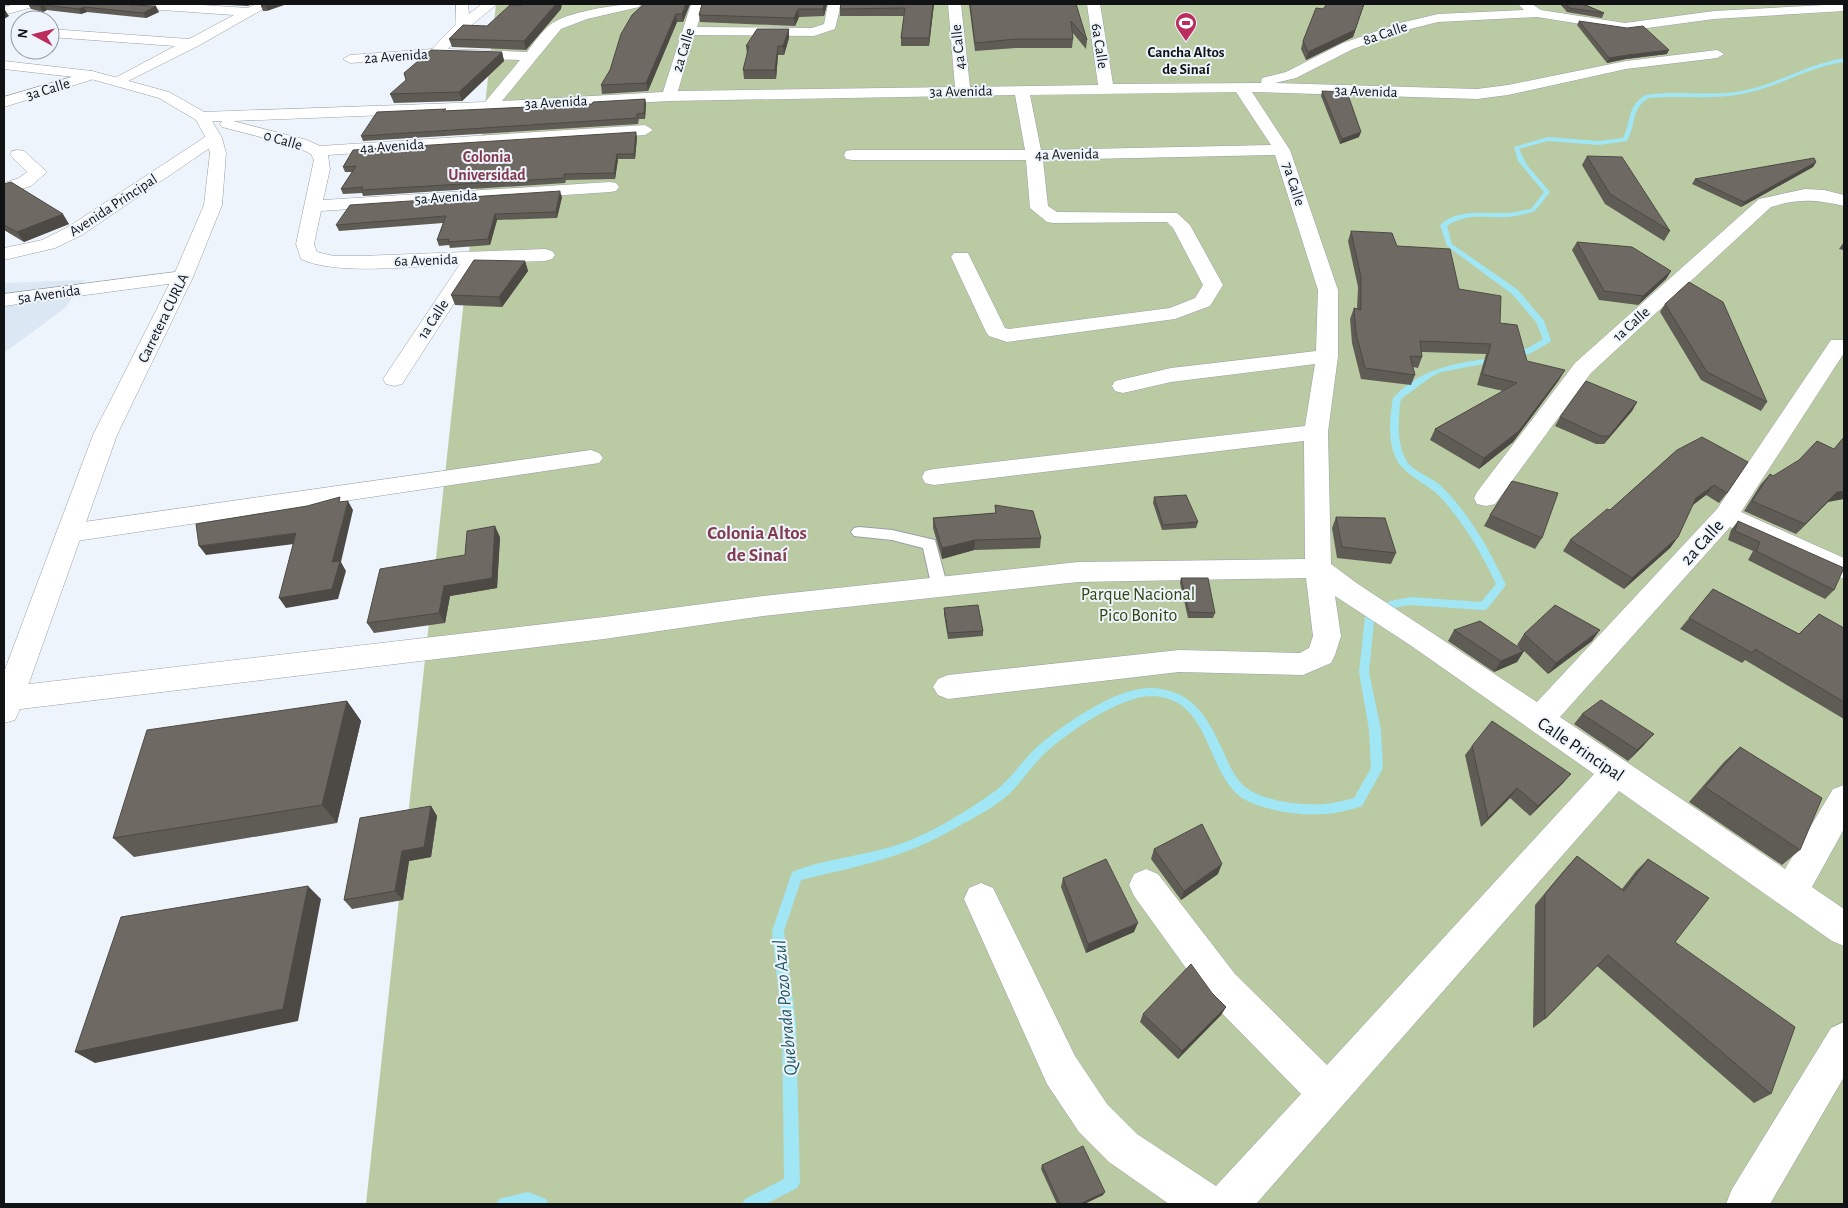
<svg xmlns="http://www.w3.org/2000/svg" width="1848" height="1208" font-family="'Alegreya Sans',sans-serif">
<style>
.built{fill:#dbe8f3}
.green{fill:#bacba4}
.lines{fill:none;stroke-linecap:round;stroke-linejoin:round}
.stream{fill:#a1e6f4;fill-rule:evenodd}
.service-casing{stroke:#999fa6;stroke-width:2}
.minor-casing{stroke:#999fa6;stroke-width:1}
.secondary-casing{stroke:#999fa6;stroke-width:1}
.service{fill:#fff;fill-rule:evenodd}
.minor{fill:#fff;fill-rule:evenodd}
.secondary{fill:#fff;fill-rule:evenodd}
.wall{fill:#5f5b55}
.shaded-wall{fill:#4d4a45}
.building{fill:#6e6a63;stroke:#4d4a45}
.labels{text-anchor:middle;stroke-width:4;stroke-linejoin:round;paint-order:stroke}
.far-street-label{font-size:15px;fill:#101214;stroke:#edf4fb}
.far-poi-label{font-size:15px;font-weight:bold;fill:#101214;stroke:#edf4fb}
.far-neighbourhood-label{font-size:16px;font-weight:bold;fill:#833b4e;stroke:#edf4fb}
.street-label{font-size:18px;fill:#101214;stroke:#edf4fb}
.park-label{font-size:18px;fill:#32450f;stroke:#edf4fb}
.neighbourhood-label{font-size:19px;font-weight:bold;fill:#833b4e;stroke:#edf4fb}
.water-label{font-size:19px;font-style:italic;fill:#1e5761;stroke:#edf4fb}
</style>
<rect width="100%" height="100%" fill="#edf4fb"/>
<path class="built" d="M85,280L66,307L4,353V283Z"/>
<path class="green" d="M496,4H1844V1204H366Z"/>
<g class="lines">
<path class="stream" d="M1844,58V62C1808,67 1777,88 1742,94C1711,100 1680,95 1649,98C1631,108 1636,125 1627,141L1599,145L1548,141L1519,149L1527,165L1550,192L1535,211C1526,214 1517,216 1508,217C1486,218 1466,213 1447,226L1452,244L1518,290L1544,321L1551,340L1550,342C1538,349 1524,359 1510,358V354L1528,348L1543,339L1536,322L1512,294L1447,246L1440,225C1458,208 1484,214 1507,213C1515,213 1523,210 1531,209L1544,192L1518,161L1514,147L1548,137L1599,141L1623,138C1632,121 1626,106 1646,95C1678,90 1710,97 1742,91C1777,84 1808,64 1844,58Z
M1496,357H1499V361L1441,372L1431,377L1401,399C1398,418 1396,446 1408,463C1416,473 1431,477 1440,485C1469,513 1489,549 1506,585L1487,609L1483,610L1411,605L1397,607L1374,622L1369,672L1381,730L1383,768L1362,806C1351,810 1337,813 1325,814C1301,816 1249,810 1233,790C1205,758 1206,697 1151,696C1120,696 1065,734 1043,755C1030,768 1021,783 1008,795C993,808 974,818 957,827C905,858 858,866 801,880L784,931L796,1024L800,1183L797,1188L766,1204H742L745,1199L784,1179L782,1024L772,931L792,872C824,859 861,856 894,846C929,835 962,814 991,794C1009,782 1020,763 1036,748C1060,726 1118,686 1152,688C1193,690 1208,718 1223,751C1228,762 1233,775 1242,784C1258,801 1302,806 1325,804C1335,803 1344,800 1354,798L1371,768L1369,730L1359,672L1365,617L1390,601L1411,597L1481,602L1496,584C1482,554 1465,525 1443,500C1432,487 1418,482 1406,471C1386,455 1389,421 1393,398C1423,366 1456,364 1496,357Z
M528,1192L546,1199L549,1204H496L499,1199Z"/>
<g class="service-casing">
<path id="service" d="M859,527L892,530L935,540L948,588L946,592H934L932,588L923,548L892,540L854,536L851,532L854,528Z"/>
</g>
<g class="minor-casing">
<path id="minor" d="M15,4H35L33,7L4,15V7Z
M126,4H187L248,8L256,4H272L198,46L118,86L111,82L113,79L175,46L50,37V29L189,39L234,15L133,8Z
M456,4H468L469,14L482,4H497L468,28L448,49L527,52C534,43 541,32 550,25C564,12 621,3 641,4L639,7L587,19L561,29L502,101L663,92L691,4H704L697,27L812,28L824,24L828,4H841L835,29L814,36L694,35L678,91L955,87L948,4H961L970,87L1098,85L1087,4H1100L1113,84L1261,83L1262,78L1286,72L1343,43L1400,23L1438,14L1524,10L1518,4H1532L1541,10L1625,23L1714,11L1844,4V11L1714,19L1625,31L1537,17L1438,22L1410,29L1353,49L1296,78L1275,83L1477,89L1508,85L1626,61L1717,50L1724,54L1717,58L1626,69L1508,95L1477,99L1252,92L1290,150L1338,290V356L1328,432L1331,564L1358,584L1537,702L1717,509L1831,340H1844V353L1741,512L1844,558V579L1730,527L1560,717L1785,869L1833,789L1844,785V829L1812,887L1844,909V946L1832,941L1619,791L1256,1204H1169L1109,1162L1079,1132L1047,1084L964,899L969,888L981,883L993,888L1075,1056L1107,1104L1137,1134L1216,1186L1301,1094L1209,1000L1134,896L1129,885L1134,874L1146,869L1158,874L1235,974L1327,1065L1594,774L1410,645L1335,596L1341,636L1335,655L1331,663L1303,675L1179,672L948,699L938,695L933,687L938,679L948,675L1179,650L1300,653L1309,648L1313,636L1306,578L1078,582L763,616L604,639L4,711V687L604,617L763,596L1078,562L1305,559L1304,441L934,485L925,483L922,477L925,471L934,469L1305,426L1315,364L1171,382L1123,393L1115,391L1112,386L1115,381L1171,368L1316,351L1318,290L1275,155L1043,160L1048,206L1057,212L1177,213L1190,225L1223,285L1210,306L1175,319L1007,342L989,336L986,332L951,257L954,253H968L1005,328L1009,329L1170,308L1195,298L1203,285L1173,228L1167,222L1053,223L1047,222L1030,208L1026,160H852L846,159L844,155L846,151L852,150H1025L1015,95L669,101L489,111L233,121L307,140L320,146L645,125L653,130L645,135L328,155L330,169L323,200L610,182L616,183L619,187L616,191L610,192L321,211L314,244L317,252L334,256H360L545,249L552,251L555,255L552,259L545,261L480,263L402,384L394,386L386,384L383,379L460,264C420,266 335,276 301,259L296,244L312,169L314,160L311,154L295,146L222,127L220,124L222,121L202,122L194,117L202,112L485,102L520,60L436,57L350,63L343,59L350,55L432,49L456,24ZM1236,92L1271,145L1041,150L1030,95Z
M92,71L99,75L97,78L4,107V97Z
M214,133L220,135L222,138L220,141L82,235L55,248L4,260V248L42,240L68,227L208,135Z
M18,150L24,151L47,172L31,186L4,194V183L19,178L27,172L10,155L12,151Z
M1805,189L1824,190L1844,195V206C1816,200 1800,198 1771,207L1591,373L1495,504L1486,506L1477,504L1474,498L1477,492L1575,363L1759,199Z
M183,271L190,273L193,277L190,281L4,306V294Z
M591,450L599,453L603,458L599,463L70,542L61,539L57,533L61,527L70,524Z
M1844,1022V1077L1770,1204H1726L1732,1189L1831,1028Z"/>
</g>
<g class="secondary-casing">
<path id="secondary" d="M4,61L92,71L169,92L208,114L222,138L226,153L222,205L193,277L117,435L19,711L15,720L4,723V672L93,435L173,277L204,205L210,153L206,138L196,120L159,98L91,79L4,69Z"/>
</g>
<use href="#service" class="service"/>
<use href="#minor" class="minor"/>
<use href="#secondary" class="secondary"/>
</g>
<path class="wall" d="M28,4L130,5L159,12L146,18L87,12L81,14L47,10L43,12L31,9Z
M212,4H253L248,6Z
M265,4L267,11H263L261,6Z
M644,4H690L683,22H677L648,91L602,94L601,85L610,70Z
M702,4H827L824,16L799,17L795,26L700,22L699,15Z
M841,4H934L929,46H901V38L904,16H840V9Z
M969,4H1076L1087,40L1086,49L1072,32L1073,39L1072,48H1016L975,51Z
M1364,4L1353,37L1306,60L1301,49L1303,41L1323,9Z
M1560,4H1583L1604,13L1602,18L1567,12Z
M561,9L526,50L452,47L449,39L487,26Z
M1579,21L1667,54L1626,59L1607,63L1577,25Z
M789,29V38L784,55H778L776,79H744L743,70L747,54L746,46Z
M502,52L504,61L462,101L394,103L390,94Z
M1322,91L1359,137L1340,144L1321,96Z
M645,99L646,104L645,119H639L638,124L363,141L361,136L446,111L592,104Z
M637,137L635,159H618L615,179L566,180L565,183L363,196L362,193L343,194L341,189L352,172H345L343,167Z
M1587,156L1670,231L1664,241L1605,204L1582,165Z
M1816,162L1813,167L1741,207L1692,184L1695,179Z
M4,184L69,224L24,242L4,230Z
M562,197L557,218L497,220L490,245L450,248L449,245L439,246L437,240L443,223L339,231L336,225Z
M1351,231L1397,246L1459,289L1500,323L1527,361L1559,380L1513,442L1479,469L1430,440L1435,429L1503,391L1477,385L1486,354L1422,352V357L1418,368L1413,367L1415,375L1411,385L1361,379L1352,343L1350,319L1354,308L1357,309L1358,287L1348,241Z
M1577,242L1671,271L1666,279L1638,305L1599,300L1572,250Z
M1844,242V250L1839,249Z
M525,261L528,271L502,307L455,305L451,295Z
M1665,304L1767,402L1761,411L1701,380L1660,312Z
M1637,402L1632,411L1604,444H1596L1555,426L1560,417Z
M1834,449L1828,502L1796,534L1744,511L1761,484L1770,474L1773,476Z
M1677,450L1727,493L1719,503L1706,495L1692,505L1678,537L1670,548L1624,589L1563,551L1570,540L1610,510Z
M1154,497L1198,522L1196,528L1162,530L1153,503Z
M995,505L1041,538L1040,548L974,550L942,559L933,528V518L995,513Z
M1490,515L1542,538L1535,549L1484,526Z
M1336,517L1396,553L1391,564L1337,558L1332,528Z
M1738,521L1834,590L1825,599L1748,560L1753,551L1728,540L1731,530Z
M500,537L497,588L450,596L445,623L374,633L367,623L465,555Z
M1181,578L1215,613L1213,618H1188L1180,583Z
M1713,589L1799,634L1844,628V719L1745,660L1742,663L1680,629Z
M944,608L983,631V636L948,639L944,614Z
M1454,630L1522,650L1517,645L1524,634L1592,641L1548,674L1524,651L1517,662L1494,672L1448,641Z
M347,701L361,721L337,823L134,857L113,838Z
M1582,714L1644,745L1628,761L1574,724Z
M1472,746L1571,774L1563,783L1530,816L1510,798L1481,827L1465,755Z
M1740,747L1800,850L1782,865L1689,802L1724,762Z
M431,806L437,816L431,857L409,861L403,900L352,909L344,900Z
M1154,849L1218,874L1181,900L1151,859Z
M1577,856L1622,889L1636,871L1648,859L1675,942L1771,1094L1754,1103L1597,966L1545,1019L1533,1028L1535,905L1566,868Z
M1063,878L1134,932L1086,953L1061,887Z
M1212,993L1226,1007L1221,1015L1178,1059L1140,1022L1143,1014Z
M1042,1165L1103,1195L1084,1204H1057L1041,1169Z"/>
<path class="shaded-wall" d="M271,4H287L267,11L265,6Z
M556,4H562L561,9L526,50L524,41Z
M686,4H690L683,22L682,14Z
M824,4H827L824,16L823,9Z
M933,4H934L929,46V38Z
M1364,4L1353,37L1306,60L1308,52Z
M44,5L47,10L43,12L40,6Z
M156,6L159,12L146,18L143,13Z
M84,7L87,12L81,14L79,9Z
M798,9L799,17L795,26L794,18Z
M5,10L9,16L4,19V12Z
M676,14L677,22L648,91L646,83Z
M789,29V38L784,55L783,46Z
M778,46V55L776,79L775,70Z
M1669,50L1667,54L1626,59L1607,63L1609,58L1628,55Z
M502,52L504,61L462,101L459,92Z
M645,99L646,104L645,119L644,113Z
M636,132L637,137L635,159L634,154Z
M1361,132L1359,137L1340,144L1342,139Z
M617,154L618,159L615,179L614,173Z
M1816,162L1813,167L1741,207L1744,202Z
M560,191L562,197L557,218L556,212Z
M63,214L69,224L24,242L17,232Z
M495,214L497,220L490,245L488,239Z
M525,261L528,271L502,307L499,297Z
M1671,271L1666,279L1638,305L1643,296Z
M1565,370L1559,380L1513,442L1479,469L1484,458Z
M1637,402L1632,411L1604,444L1609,436Z
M1714,485L1706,495L1688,509L1696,498Z
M1844,491V499L1828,502L1796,534L1805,524L1837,492Z
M348,501L353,510L341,562L346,571L338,599L286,608L279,598L332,562Z
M495,526L500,537L497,588L450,596L445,623L439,613L444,586Z
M296,533L302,543L206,555L199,546Z
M1678,537L1670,548L1624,589L1632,578Z
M975,540L974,550L942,559V548Z
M1600,630L1592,641L1548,674L1556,663Z
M1524,651L1517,662L1494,672L1501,661Z
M347,701L361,721L337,823L322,805Z
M1654,734L1644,745L1628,761L1637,750Z
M1571,774L1563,783L1530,816L1538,806Z
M1517,788L1510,798L1481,827L1488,818Z
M431,806L437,816L431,857L409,861L403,900L395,891L402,851Z
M1222,864L1218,874L1181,900L1184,891Z
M308,886L321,899L298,1021L95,1063L75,1052Z
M1138,923L1134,932L1086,953L1088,944Z
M1226,1007L1221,1015L1178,1059L1182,1051Z
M1105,1192L1103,1195L1084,1204H1080Z"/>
<path class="building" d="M28,4H128L130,5L156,6L143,13L84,7L79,9L44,5L40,6Z
M265,4H271L265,6H261Z
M522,4H556L524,41L449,39L463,25L487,26L510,5H522Z
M644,4H686L682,14H676L646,83L601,85L610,70L621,34L632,15Z
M702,4H824L823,9H798L794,18L699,15Z
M841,4H933L929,38H901L905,8L840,9Z
M970,4H1076L1087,40L1071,21L1073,39H1016L975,43Z
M1327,4H1364L1355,30L1308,52L1303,41L1316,8L1323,9Z
M1566,4H1583L1604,13L1569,8Z
M1579,21L1627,28L1643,26L1669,50L1628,55L1609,58Z
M757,29H789L783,46H778L775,70H743L749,46H746Z
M431,50L502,52L459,92L390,94L406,80L404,73Z
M1322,91L1347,92L1361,132L1342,139Z
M645,99L644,113L637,114V118L361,136L377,112L446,109L443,111L592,104L593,102Z
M636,132L634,154H617L614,173L564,174V178L361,190L363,187L341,189L356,166L343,167L353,150Z
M1587,156L1622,157L1670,231L1610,194Z
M1814,158L1816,162L1744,202L1695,179Z
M11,182L63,214L17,232L4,225V184Z
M560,191L556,212L495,214L488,239L448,242L449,239L437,240L446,216L336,225L350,205Z
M1351,231L1392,233L1397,246L1450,249L1459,289L1501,296L1500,323L1517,325L1527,361L1565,370L1519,431L1484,458L1435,429L1517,383L1482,374L1491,344L1420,341L1422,357L1410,356L1415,375L1365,368L1356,333L1354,308L1361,310V277Z
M1577,242L1632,247L1671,271L1643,296L1604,291Z
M474,260L525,261L499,297L451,295Z
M1689,282L1723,302L1767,402L1707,372L1665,304Z
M1586,381L1637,402L1609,436H1601L1560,417Z
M1702,437L1748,462L1727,493L1714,485L1696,498L1678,537L1632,578L1570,540L1607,509L1610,510L1677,450Z
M1844,437V491L1837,492L1805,524L1752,501L1770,474L1773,476L1799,460L1817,441L1834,449Z
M1512,481L1558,493L1542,538L1490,515Z
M1186,495L1198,522L1163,525L1154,497Z
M340,497L339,502L348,501L332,562L340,561L332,589L279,598L296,533L199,546L196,524L307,506Z
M995,505L1033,511L1041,538L975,540L942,548L933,518L996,513Z
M1336,517L1385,518L1396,553L1342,547Z
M1738,521L1844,568L1834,590L1756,551L1760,542L1735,531Z
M495,526L492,578L444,586L439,613L367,623L380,569L465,555L467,531Z
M1181,578H1208L1215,613L1189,612Z
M1713,589L1799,634L1819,614L1844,628V702L1755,649L1752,653L1689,618Z
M978,605L983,631L948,633L944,608Z
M1555,605L1600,630L1556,663L1524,634Z
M1480,621L1524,651L1501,661L1454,630Z
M1601,700L1654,734L1637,750L1582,714Z
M347,701L322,805L113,838L147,730Z
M1492,721L1571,774L1538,806L1517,788L1488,818L1472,746Z
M1740,747L1822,798L1800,850L1705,787Z
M431,806L424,847L402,851L395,891L344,900L360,818Z
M1202,824L1222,864L1184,891L1154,849Z
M1577,856L1624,891L1648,859L1709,898L1675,942L1795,1027L1771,1094L1608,955L1545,1019V894Z
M1106,859L1138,923L1088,944L1063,878Z
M308,886L283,1009L75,1052L121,917Z
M1191,964L1212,993L1226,1007L1182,1051L1143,1014Z
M1083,1146L1105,1192L1080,1204H1060L1042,1165Z"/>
<defs>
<g id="stadium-pin" transform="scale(1.125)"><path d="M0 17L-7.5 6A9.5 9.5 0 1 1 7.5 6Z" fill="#bb2d5d" stroke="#edf4fb"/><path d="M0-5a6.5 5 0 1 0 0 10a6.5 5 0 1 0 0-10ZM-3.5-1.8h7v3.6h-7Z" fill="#fff"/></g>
</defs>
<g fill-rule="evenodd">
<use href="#stadium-pin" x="1186" y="23"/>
</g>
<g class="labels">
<g class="far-street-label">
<text transform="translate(1385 33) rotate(-19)" y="5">8a Calle</text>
<text transform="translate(1100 46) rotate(81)" y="5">6a Calle</text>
<text transform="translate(958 47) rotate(-96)" y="5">4a Calle</text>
<text transform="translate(683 50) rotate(-73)" y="5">2a Calle</text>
<text transform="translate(396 56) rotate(-4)" y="5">2a Avenida</text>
<text transform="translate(48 89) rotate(-17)" y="5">3a Calle</text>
<text transform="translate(961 91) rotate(-1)" y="5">3a Avenida</text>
<text transform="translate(1366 91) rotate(2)" y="5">3a Avenida</text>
<text transform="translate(556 102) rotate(-3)" y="5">3a Avenida</text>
<text transform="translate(283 140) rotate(16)" y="5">0 Calle</text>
<text transform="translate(392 146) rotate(-4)" y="5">4a Avenida</text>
<text transform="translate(1067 154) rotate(-1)" y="5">4a Avenida</text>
<text transform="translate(1294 184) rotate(72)" y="5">7a Calle</text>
<text transform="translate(446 197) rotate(-4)" y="5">5a Avenida</text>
<text transform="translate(113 205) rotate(-33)" y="5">Avenida Principal</text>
<text transform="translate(426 260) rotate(-2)" y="5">6a Avenida</text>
<text transform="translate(49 294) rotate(-8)" y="5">5a Avenida</text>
<text transform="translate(163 318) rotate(-64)" y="5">Carretera CURLA</text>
<text transform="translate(433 319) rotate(-57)" y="5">1a Calle</text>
<text transform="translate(1631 324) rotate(-42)" y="5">1a Calle</text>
</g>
<g class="far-poi-label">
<text x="1186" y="57">Cancha Altos<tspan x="1186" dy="17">de Sinaí</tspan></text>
</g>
<g class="far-neighbourhood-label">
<text x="487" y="162">Colonia<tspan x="487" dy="18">Universidad</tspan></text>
</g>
<g class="street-label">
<text transform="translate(1702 542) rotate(-48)" y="6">2a Calle</text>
<text transform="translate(1581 749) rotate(34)" y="6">Calle Principal</text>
</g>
<g class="park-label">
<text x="1138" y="600">Parque Nacional<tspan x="1138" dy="21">Pico Bonito</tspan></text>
</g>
<g class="neighbourhood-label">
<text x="757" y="539">Colonia Altos<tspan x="757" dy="22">de Sinaí</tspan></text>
</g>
<g class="water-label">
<text transform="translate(784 1008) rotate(-95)" y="7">Quebrada Pozo Azul</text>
</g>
</g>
<rect width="1848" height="1208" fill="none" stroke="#101214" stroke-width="10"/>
<g transform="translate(35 35) rotate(277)"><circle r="24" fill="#edf4fb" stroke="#959a9f"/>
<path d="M0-4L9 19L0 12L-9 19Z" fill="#bb2d5d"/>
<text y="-8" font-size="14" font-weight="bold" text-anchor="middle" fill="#101214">N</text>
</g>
</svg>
